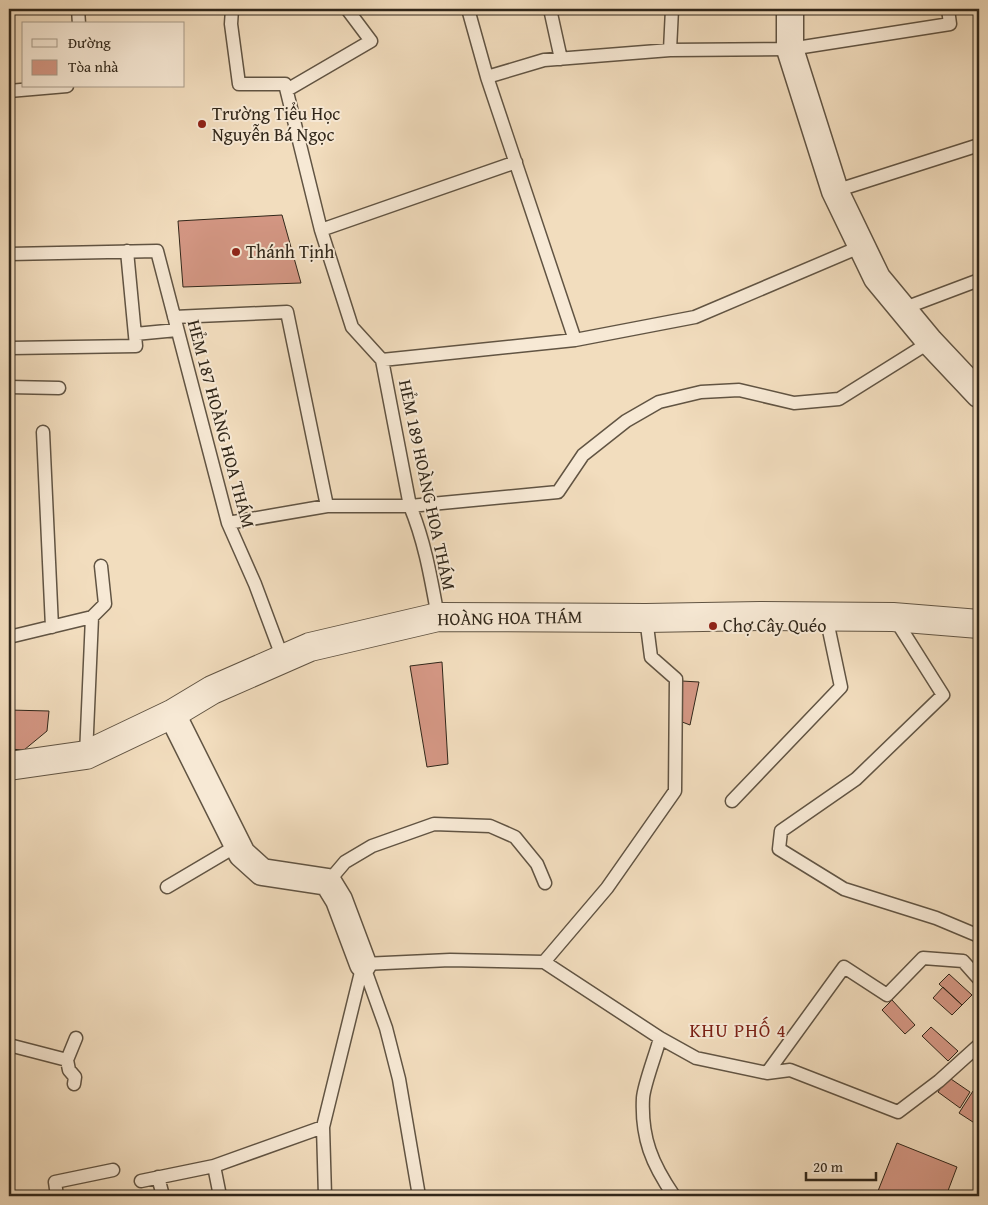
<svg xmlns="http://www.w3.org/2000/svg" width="988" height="1205" font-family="'Gentium Book Plus',serif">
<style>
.building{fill:#d49784;stroke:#31271a}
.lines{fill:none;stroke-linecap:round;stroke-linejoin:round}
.service-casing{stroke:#615443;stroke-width:15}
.minor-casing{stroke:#615443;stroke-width:29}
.tertiary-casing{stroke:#615443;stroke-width:30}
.service{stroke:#f7e9d5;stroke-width:12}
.minor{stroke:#f7e9d5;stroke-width:26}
.tertiary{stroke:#f7e9d5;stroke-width:28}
.poi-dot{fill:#8f2418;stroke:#f7e9d5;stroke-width:2}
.labels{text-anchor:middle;stroke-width:4;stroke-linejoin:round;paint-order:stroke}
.poi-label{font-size:18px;fill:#31271a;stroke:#f7e9d5;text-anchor:start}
.street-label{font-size:18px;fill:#31271a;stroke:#f7e9d5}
.neighbourhood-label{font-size:19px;letter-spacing:1px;fill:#7a1f14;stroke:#f7e9d5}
</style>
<rect width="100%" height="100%" fill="#f2ddbe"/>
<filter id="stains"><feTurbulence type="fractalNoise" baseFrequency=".004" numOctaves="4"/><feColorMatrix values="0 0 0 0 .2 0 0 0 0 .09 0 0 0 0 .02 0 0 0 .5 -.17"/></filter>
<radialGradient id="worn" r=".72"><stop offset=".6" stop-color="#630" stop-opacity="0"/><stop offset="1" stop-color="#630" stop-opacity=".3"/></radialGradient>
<path class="building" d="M282,215L301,283L183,287L178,221Z
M442,662L448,764L427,767L410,666Z
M682,681L699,682L690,725L677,720Z
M9,710L49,711L47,731L24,750L9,749Z
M949,974L972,995L962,1005L939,984Z
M943,987L962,1005L952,1015L933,998Z
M892,1000L915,1025L905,1034L882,1010Z
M931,1027L958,1051L948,1061L922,1036Z
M948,1077L970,1092L960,1108L938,1092Z
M973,1091L979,1095V1119L976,1124L959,1113Z
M897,1143L957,1167L946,1196H876Z"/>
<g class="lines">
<g class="service-casing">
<path id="service" d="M78,9L79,24
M232,9L231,24L239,84H285L321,230L352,327L382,360L410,506C425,542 431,579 438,617
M468,9L487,77L575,340
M550,9L561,59
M670,50L672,9
M487,77L544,60L670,50L790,49L950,24L948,9
M287,90L371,41L347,9
M9,91L67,86
M835,191L979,145
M321,230L516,162
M9,254L157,251L228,523L255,584L283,659
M902,309L979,280
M174,317L287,312L327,506
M135,334L177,330
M11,348L136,346L127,251
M382,360L575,340L695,317L862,246
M9,387L59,388
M43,432L52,627
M228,523L327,506H410L558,492L583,455L626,421L659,402L701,392L739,390L794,403L839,399L930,342
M92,617L105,604L101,566
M646,618L651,657L676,679L675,791L607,888L544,962L660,1038L696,1058L767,1073L790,1070L898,1112L939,1081L979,1045
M895,619L943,695L856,779L781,831L779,849L844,889L936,918L979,936
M9,637L92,617L86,755
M732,801L841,687L826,616
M328,882L345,862L372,846L434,824L490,826L515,837L537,864L545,883
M167,887L238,845
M363,964L386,1028L399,1079L419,1196
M363,964L450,960L544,962
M660,1038C656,1054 644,1084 643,1098C641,1138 652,1164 674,1196
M9,1045L67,1060L69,1070L75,1077L74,1084
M67,1060L76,1038
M767,1073L844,967L887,995L923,958L963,961L979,979
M214,1166L220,1196
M158,1177L163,1196
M141,1181L214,1166L323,1127
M57,1196L55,1182L113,1170
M325,1196L323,1127L363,964"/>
</g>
<g class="minor-casing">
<path id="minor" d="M790,9V49L835,191L877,278L930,342L979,394
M172,714L242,854L262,872L328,882L339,900L363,964"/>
</g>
<g class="tertiary-casing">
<path id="tertiary" d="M9,766L86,755L172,714L212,690L310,647L438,617L646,618L760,616L893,617L979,624"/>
</g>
<use href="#service" class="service"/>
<use href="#minor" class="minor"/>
<use href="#tertiary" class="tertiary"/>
</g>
<g class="poi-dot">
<circle cx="202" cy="124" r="5"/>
<circle cx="236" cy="252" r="5"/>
<circle cx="713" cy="626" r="5"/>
</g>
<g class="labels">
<g class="poi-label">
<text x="212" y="120">Trường Tiểu Học<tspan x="212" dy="21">Nguyễn Bá Ngọc</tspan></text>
<text x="246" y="258">Thánh Tịnh</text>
<text x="723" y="632">Chợ Cây Quéo</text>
</g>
<g class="street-label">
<text transform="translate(221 424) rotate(75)" y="6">HẺM 187 HOÀNG HOA THÁM</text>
<text transform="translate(427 485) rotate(78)" y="6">HẺM 189 HOÀNG HOA THÁM</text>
<text transform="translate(510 618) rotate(-1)" y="6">HOÀNG HOA THÁM</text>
</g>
<g class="neighbourhood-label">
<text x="738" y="1037">KHU PHỐ 4</text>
</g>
</g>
<rect width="988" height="1205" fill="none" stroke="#f2ddbe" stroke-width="30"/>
<rect x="10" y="10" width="968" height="1185" fill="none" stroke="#31271a" stroke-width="2.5"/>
<rect x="15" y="15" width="958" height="1175" fill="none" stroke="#31271a"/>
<rect x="22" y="22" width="162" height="65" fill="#f7e9d5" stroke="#a89b8a"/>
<rect x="32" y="39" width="25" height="8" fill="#f7e9d5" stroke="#a89b8a"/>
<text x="68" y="48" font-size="15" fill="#31271a">Đường</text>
<rect x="32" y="60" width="25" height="15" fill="#d49784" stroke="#a89b8a"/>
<text x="68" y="72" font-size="15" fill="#31271a">Tòa nhà</text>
<path d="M806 1172v8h70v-8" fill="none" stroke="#31271a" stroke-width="2.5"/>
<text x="813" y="1172" font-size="15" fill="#31271a" stroke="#f7e9d5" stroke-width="4" paint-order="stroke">20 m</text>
<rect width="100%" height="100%" filter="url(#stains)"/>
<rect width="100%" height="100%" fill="url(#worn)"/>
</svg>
